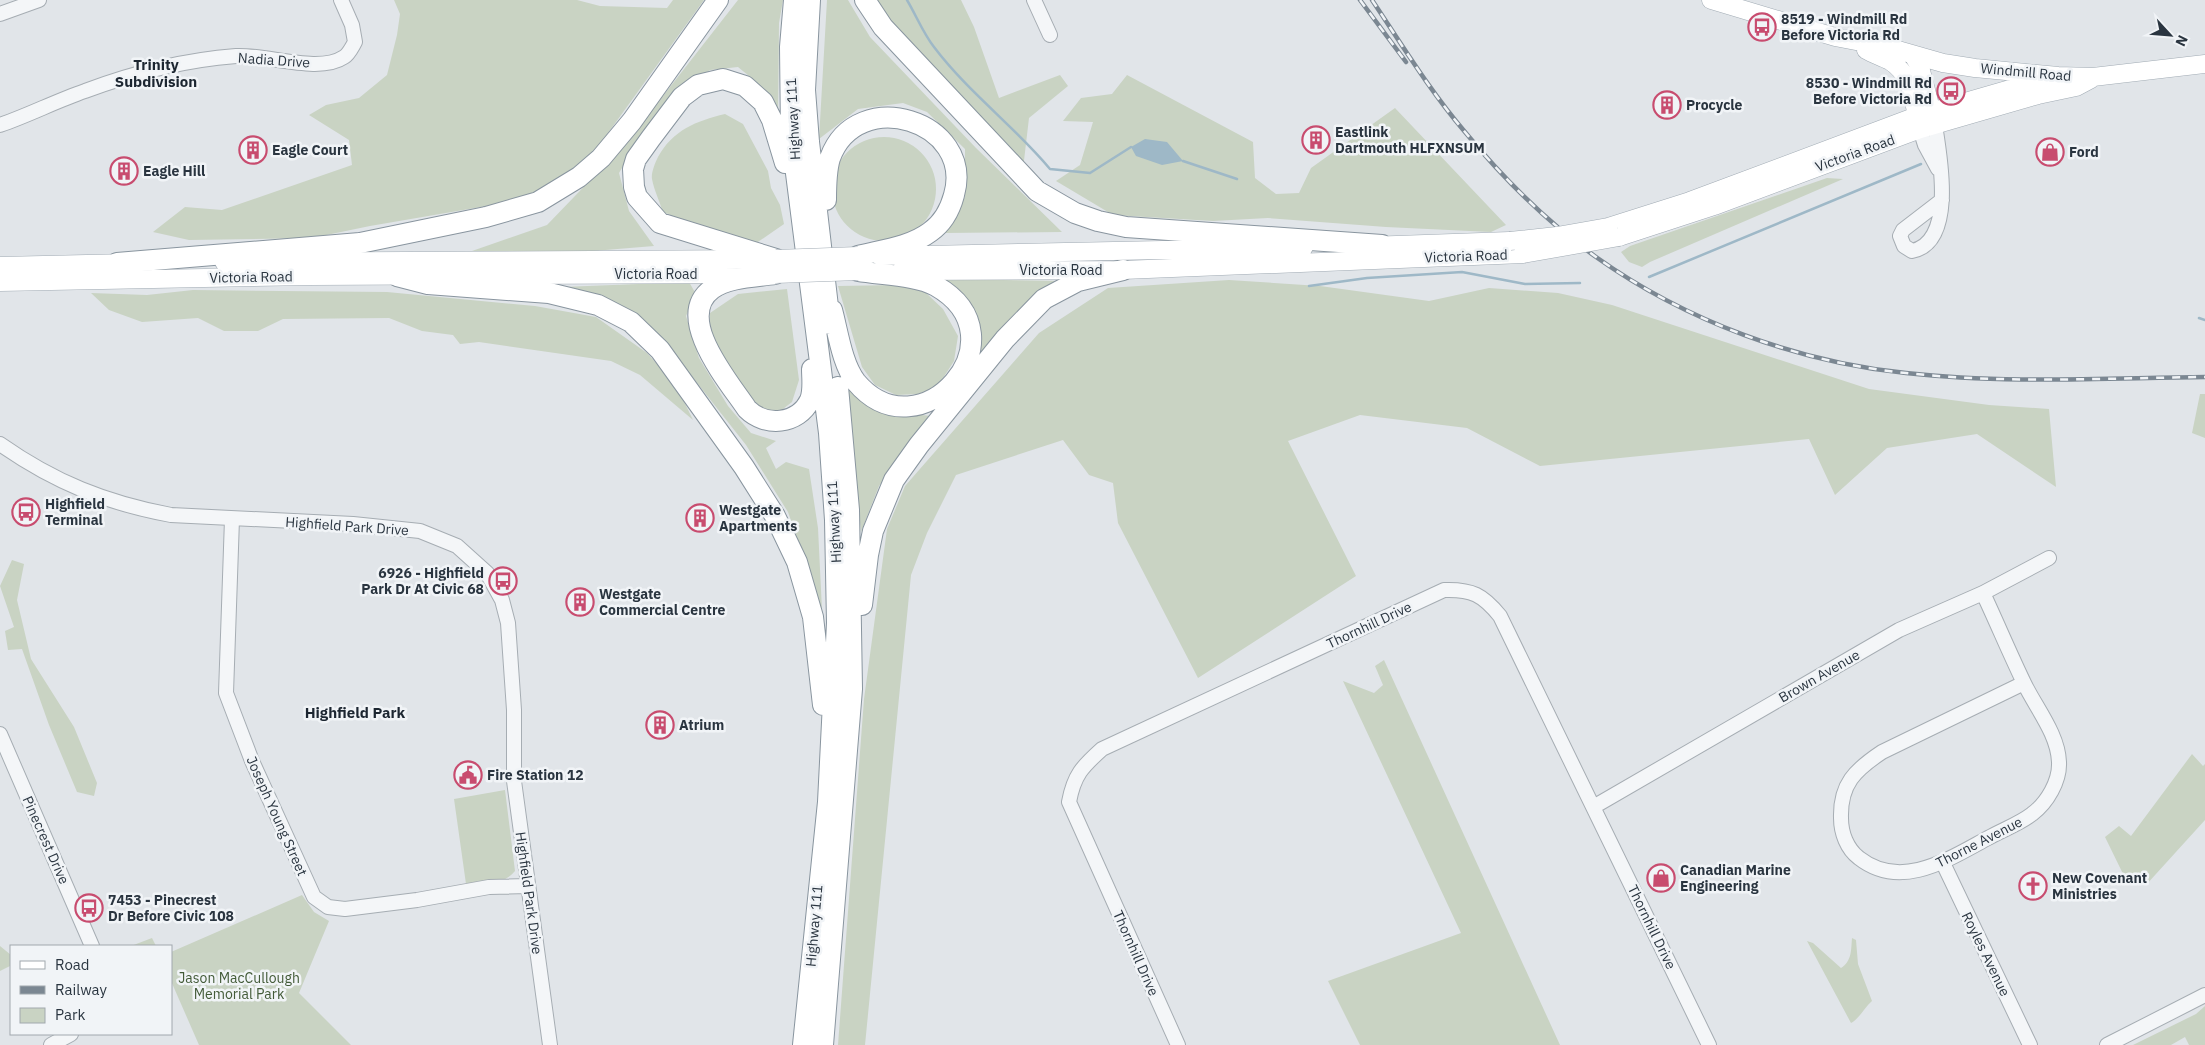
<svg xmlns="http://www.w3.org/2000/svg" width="2205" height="1045" font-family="'IBM Plex Sans',sans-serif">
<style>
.green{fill:#c9d3c3}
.water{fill:#9eb8c7}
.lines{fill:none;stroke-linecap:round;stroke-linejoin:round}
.stream{stroke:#9eb8c7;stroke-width:2.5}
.minor-casing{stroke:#a6adb3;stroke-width:16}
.major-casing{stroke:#a1abb4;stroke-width:19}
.highway-casing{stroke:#89959f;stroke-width:22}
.minor{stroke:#f4f6f8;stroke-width:14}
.major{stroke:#fff;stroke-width:18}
.highway{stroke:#fff;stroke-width:20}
.rail-casing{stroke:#7b8792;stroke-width:4.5}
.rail{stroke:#f1f4f7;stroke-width:2.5;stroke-dasharray:8;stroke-linecap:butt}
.major-bridge-casing{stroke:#a1abb4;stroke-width:19;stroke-linecap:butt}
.major-bridge{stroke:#fff;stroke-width:18}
.labels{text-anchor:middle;stroke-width:5;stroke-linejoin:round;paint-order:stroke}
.poi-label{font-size:14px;font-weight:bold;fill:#2a3540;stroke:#f1f4f7;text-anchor:start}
.street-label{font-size:14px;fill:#2a3540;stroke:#f1f4f7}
.park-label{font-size:14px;fill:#435b38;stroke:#f1f4f7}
.neighbourhood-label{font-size:15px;font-weight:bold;fill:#1c2631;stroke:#f1f4f7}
</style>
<rect width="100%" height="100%" fill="#e1e5e9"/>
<path class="green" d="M394,0H577L600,6L667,8L673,0H704L603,140L576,170L545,189L504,203L370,226L312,238L189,240L153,232L185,207L222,210L352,165L349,140L309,115L326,105L359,98L387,75L397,35L400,14Z
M738,0H783L779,23L778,122C768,92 763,87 738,67L710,70L672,97L642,134L619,173L629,211L654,246L581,252L472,251L547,225L627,142Z
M827,0H848L870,37L976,148L1062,232L944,233L965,197V149L927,112L903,103L858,109L819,139Z
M874,0H961L974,27L999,98L1060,75L1068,86L1029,118L1023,169L878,8Z
M1127,75L1253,142L1255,178L1276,194L1299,193L1311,168L1395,108L1506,225L1491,232L1386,227L1268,218L1213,221L1113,215L1056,181L1080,165L1093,122L1063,121L1081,98L1112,94Z
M725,114L743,124L768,171L771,188L780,205L784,224L752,246L676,220L669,214L663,213C660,202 654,190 652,179C651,173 655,163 658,157C673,130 696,121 725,114Z
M832 189a52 52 0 1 1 104 0a52 52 0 1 1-104 0Z
M1827,178L1843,179L1650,262L1642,267L1629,262L1621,252L1630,246Z
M944,279L1061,281L974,368L966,304Z
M1229,280L1320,286L1429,301L1489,288L1558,293L1612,305L1869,389L1989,405L2049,409L2056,487L1977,434L1887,448L1835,495L1809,439L1540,466L1467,428L1360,415L1288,441L1356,576L1198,678L1118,523L1113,483L1089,475L1063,440L956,475L927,533L911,575L865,1045H838L864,699L887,529L905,486L1039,333L1108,288Z
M689,282L696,294L686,316L699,358L728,406L751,433L776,441L766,448L776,469L786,462L809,469L818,528L822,610L788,512L746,445L679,360L562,287Z
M897,285L925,292L943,309L958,336L954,361L938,386L918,394L896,395L875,385L862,367L838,286Z
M787,289L799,380L792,402L779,412L757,409L744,397L709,330L710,313L738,294Z
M193,290L387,292L535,306L596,317L647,353L676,385L693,420L640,375L611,361L479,342L460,344L453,335L422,331L389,318L283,319L258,331H224L198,318L142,322L109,310L91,293L147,295Z
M846,386L886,411L931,416L879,486L861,532Z
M2200,394H2205V438L2192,433Z
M12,560L24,564L17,600L31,659L74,727L97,783L94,796L77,792L49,725L22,649L8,650L5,631L14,627L0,586Z
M1384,660L1560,1045H1360L1328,981L1461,933L1343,681L1374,693L1383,685L1375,666Z
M2192,754L2203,766L2205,764V820L2146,885L2136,877L2127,882L2105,837L2119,826L2131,836Z
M505,790L515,871C503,886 483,883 466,884L454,799Z
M302,895L314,912L329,921L299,993L351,1045H199L171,981V952Z
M152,938L156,946H130H131Z
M1852,938L1856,940L1858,964L1872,1001C1864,1008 1859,1019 1851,1023L1807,941L1813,943L1841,968C1852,961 1851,950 1852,938Z
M0,946L11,955L10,966L0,971Z
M2205,1006V1045H2189L2185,1037L2171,1045H2133L2196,1014Z"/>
<path class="water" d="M1145,139L1167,142L1183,161L1162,165L1136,156L1131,147Z"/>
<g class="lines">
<path class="stream" d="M907,0C916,15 923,33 934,47C968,92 1014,126 1050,169L1090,173L1131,147
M1183,161L1237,179
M1649,277L1921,164
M1309,286L1367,278L1462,272L1525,284L1580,283
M2199,318L2205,320"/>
<g class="minor-casing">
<path id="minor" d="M1034,0L1050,35
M0,14L39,0
M0,125C29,115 56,101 85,91C133,73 184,60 236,56C266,54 319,74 344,57C349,54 352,47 355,42L352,25L341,0
M1935,125C1940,157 1956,242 1912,251L1904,246L1900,236L1903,230L1942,200
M1920,129L1925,145L1938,169
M0,444C54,482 106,503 171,515L353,524L420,531L457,546L487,573L502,600L508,623L514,710V781L550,1045
M232,519L226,693L252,761L314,897L328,907L345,909L417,900L489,887L528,886
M1983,593C1997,623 2010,654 2024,683C2036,708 2058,734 2059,762C2060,781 2047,803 2032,814C2019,824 2002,830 1988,838C1949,859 1901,891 1859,858C1847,849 1841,833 1841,818C1840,784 1855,770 1882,752L2024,683
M0,734L92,946
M1595,806L1899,630L1983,593L2049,558
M1943,863L2030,1045
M51,1045L71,1034
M1178,1045L1069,802C1074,775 1082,767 1102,749L1444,590C1472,589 1483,595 1500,616L1709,1045
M2107,1045L2205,995"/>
</g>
<g class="major-casing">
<path id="major" d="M1711,0L1835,37L1887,47L1943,63L1975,68L2058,76L2093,77L2205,64
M1866,50C1873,54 1882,57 1890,61C1914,76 1913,102 1919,126
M1913,55L1920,67L1934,121
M1608,227L1690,201L1917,116L2045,79
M1619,237L1714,206L1920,129L2038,95L2076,87L2091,79
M1368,246L1510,241
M880,256L1304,247
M224,262L765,259
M0,266L130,263
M901,271L1123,270L1523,254
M0,282L312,276L742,274"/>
</g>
<g class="highway-casing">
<path id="highway" d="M794,0L790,47L791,134L829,433L835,520L837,623L828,802L803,1045
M810,0L805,90L809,142L830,324
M865,0L883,27L1037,191L1075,213L1098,221L1126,227L1382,245
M826,200C826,186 826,171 830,158C857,84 975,121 954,195C950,210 943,223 930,232C910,247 882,250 858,256
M776,259L660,223L637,197L634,187L633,169L636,159L651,138L682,97L698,85L723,79L745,86L763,102L772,120L785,163
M117,263L360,243L486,217L538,202L579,177L601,158L632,121L718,0
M775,274C756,277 728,277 712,289C673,317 729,382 747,409C765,427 798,425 810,400C814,390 812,379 812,369
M397,276L428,284L549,293L598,305L631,322L660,350L744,467L775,516L797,562L813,617L823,705
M832,310C838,332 842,364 856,382C920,458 1027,338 936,286C917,275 881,275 858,271
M862,605L868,555L873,531L894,480L919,445L1005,339L1044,299L1078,281L1123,270
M823,1045L852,689L849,510L838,387"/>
</g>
<use href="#minor" class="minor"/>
<use href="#major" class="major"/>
<use href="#highway" class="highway"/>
<g class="rail-casing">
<path id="rail" d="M1360,0L1406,62
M1372,0C1402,45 1430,91 1465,132C1503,178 1548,223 1596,257C1686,321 1797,362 1906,373C2005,384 2106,378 2205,377"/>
</g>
<use href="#rail" class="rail"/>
<g class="major-bridge-casing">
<path id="major-bridge" d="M1510,241L1557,236L1608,227
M1523,254L1619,237
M776,259L858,256
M775,274L858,271"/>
</g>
<use href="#major-bridge" class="major-bridge"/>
</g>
<defs>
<g id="bus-ring" transform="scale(1.4375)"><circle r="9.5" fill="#f1f4f7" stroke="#c84c6f" stroke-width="1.5"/><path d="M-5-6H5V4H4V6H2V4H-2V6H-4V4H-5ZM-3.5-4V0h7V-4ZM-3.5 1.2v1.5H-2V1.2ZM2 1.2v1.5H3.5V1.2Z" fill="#c84c6f"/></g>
<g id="building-ring" transform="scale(1.4375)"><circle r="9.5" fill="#f1f4f7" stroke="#c84c6f" stroke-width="1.5"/><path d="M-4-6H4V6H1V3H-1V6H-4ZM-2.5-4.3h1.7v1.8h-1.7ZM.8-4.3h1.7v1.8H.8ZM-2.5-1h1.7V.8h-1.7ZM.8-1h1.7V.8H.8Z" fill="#c84c6f"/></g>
<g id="shop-ring" transform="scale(1.4375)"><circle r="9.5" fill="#f1f4f7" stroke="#c84c6f" stroke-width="1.5"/><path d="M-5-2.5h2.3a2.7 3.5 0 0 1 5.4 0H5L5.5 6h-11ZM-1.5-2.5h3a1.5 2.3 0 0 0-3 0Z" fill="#c84c6f"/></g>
<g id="civic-ring" transform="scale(1.4375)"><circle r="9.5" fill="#f1f4f7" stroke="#c84c6f" stroke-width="1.5"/><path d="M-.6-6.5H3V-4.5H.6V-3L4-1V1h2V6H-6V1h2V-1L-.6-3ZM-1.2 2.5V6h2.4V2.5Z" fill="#c84c6f"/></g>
<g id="church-ring" transform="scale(1.4375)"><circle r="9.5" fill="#f1f4f7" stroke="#c84c6f" stroke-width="1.5"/><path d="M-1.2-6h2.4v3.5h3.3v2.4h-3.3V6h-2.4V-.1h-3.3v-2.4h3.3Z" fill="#c84c6f"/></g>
</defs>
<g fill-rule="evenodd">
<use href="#bus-ring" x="1762" y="27"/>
<use href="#bus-ring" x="1951" y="91"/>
<use href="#building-ring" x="1667" y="105"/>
<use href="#building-ring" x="1316" y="140"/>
<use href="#building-ring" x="253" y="150"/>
<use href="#shop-ring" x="2050" y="152"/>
<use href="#building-ring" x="124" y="171"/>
<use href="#bus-ring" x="26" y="512"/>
<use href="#building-ring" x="700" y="518"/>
<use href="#bus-ring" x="503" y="581"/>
<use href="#building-ring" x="580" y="602"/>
<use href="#building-ring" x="660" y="725"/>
<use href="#civic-ring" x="468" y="775"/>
<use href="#shop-ring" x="1661" y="878"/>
<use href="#church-ring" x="2033" y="886"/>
<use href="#bus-ring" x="89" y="908"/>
</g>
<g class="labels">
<g class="poi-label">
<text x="1781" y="24">8519 - Windmill Rd<tspan x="1781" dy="16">Before Victoria Rd</tspan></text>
<text x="1932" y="88" text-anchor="end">8530 - Windmill Rd<tspan x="1932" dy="16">Before Victoria Rd</tspan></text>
<text x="1686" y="110">Procycle</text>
<text x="1335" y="137">Eastlink<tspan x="1335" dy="16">Dartmouth HLFXNSUM</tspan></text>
<text x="272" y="155">Eagle Court</text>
<text x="2069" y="157">Ford</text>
<text x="143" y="176">Eagle Hill</text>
<text x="45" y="509">Highfield<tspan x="45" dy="16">Terminal</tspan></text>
<text x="719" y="515">Westgate<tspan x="719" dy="16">Apartments</tspan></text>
<text x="484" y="578" text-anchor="end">6926 - Highfield<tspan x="484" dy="16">Park Dr At Civic 68</tspan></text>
<text x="599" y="599">Westgate<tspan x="599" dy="16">Commercial Centre</tspan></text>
<text x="679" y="730">Atrium</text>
<text x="487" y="780">Fire Station 12</text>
<text x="1680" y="875">Canadian Marine<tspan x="1680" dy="16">Engineering</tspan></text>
<text x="2052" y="883">New Covenant<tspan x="2052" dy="16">Ministries</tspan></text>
<text x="108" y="905">7453 - Pinecrest<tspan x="108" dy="16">Dr Before Civic 108</tspan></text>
</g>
<g class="street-label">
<text transform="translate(274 60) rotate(4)" y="5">Nadia Drive</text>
<text transform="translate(2026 72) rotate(5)" y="5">Windmill Road</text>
<text transform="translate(793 119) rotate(-93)" y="5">Highway 111</text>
<text transform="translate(1855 153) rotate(-20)" y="5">Victoria Road</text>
<text transform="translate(1466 256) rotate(-2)" y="5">Victoria Road</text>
<text x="1061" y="275">Victoria Road</text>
<text x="656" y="279">Victoria Road</text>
<text transform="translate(251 277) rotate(-1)" y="5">Victoria Road</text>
<text transform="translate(834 522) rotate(-93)" y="5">Highway 111</text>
<text transform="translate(347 526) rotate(4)" y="5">Highfield Park Drive</text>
<text transform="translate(1369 625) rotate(-25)" y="5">Thornhill Drive</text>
<text transform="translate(1819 676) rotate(-30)" y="5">Brown Avenue</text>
<text transform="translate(277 816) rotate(66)" y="5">Joseph Young Street</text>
<text transform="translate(46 840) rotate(66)" y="5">Pinecrest Drive</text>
<text transform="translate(1979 842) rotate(-27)" y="5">Thorne Avenue</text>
<text transform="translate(529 893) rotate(82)" y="5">Highfield Park Drive</text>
<text transform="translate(814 926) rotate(-85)" y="5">Highway 111</text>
<text transform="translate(1652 927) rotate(64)" y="5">Thornhill Drive</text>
<text transform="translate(1136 953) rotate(66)" y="5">Thornhill Drive</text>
<text transform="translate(1986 954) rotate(64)" y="5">Royles Avenue</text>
</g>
<g class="park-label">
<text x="239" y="983">Jason MacCullough<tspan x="239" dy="16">Memorial Park</tspan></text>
</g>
<g class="neighbourhood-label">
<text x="156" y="70">Trinity<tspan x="156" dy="17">Subdivision</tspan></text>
<text x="355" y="718">Highfield Park</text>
</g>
</g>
<rect x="10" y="945" width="162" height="90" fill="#f1f4f7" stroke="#a1a8ae"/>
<rect x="20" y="961" width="25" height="8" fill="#ffffff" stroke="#a1a8ae"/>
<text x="55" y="970" font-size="15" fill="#2a3540">Road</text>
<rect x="20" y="986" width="25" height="8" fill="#7b8792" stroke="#a1a8ae"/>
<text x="55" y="995" font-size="15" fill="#2a3540">Railway</text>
<rect x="20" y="1008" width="25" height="15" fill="#c9d3c3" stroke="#a1a8ae"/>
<text x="55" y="1020" font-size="15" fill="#2a3540">Park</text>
<g transform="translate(2170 35) rotate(116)" stroke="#f1f4f7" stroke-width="4" paint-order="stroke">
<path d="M0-4L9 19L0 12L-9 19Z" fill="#2a3540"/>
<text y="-8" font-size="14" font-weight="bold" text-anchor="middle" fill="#2a3540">N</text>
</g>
</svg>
